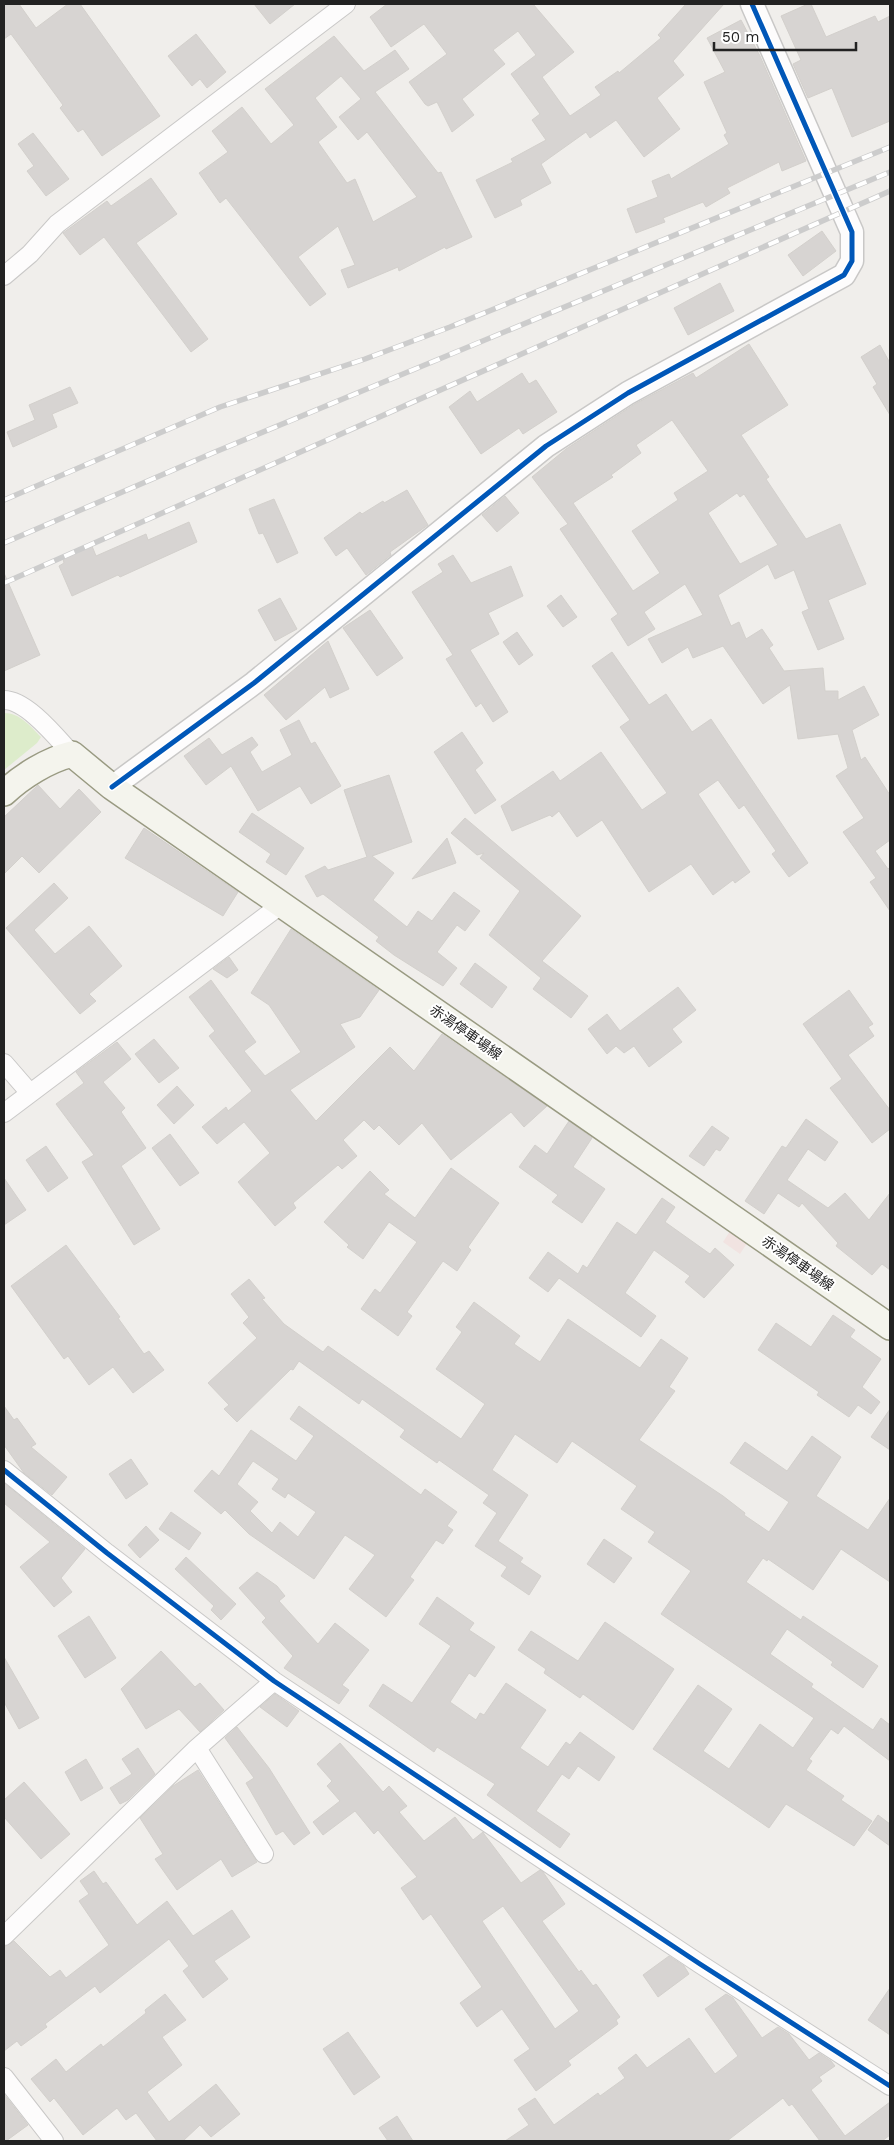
<svg xmlns="http://www.w3.org/2000/svg" width="894" height="2145" font-family="'Work Sans','Noto Sans JP',sans-serif">
<style>
.commercial{fill:#f1e3e1}
.grass{fill:#ddeccb}
.building{fill:#d7d4d2;stroke:#d3d0cc;fill-rule:evenodd}
.lines{fill:none;stroke-linecap:round;stroke-linejoin:round}
.minor-casing{stroke:#c9c8c7;stroke-width:20}
.tertiary-casing{stroke:#c9c8c7;stroke-width:25}
.secondary-casing{stroke:#999a82;stroke-width:28}
.minor{stroke:#fdfcfc;stroke-width:18}
.tertiary{stroke:#fdfcfc;stroke-width:22}
.secondary{stroke:#f4f4ed;stroke-width:25}
.rail-casing{stroke:#ccc;stroke-width:5.5}
.rail{stroke:#fff;stroke-width:4;stroke-dasharray:11;stroke-linecap:butt}
.cycleway-casing{stroke:#fff;stroke-width:8}
.cycleway{stroke:#0057b8;stroke-width:5}
.labels{text-anchor:middle;stroke-width:4;stroke-linejoin:round;paint-order:stroke}
.street-label{font-size:14px;fill:#222;stroke:#fff}
</style>
<rect width="100%" height="100%" fill="#f0eeeb"/>
<path class="commercial" d="M732,1228L749,1240L740,1254L723,1242Z"/>
<path class="grass" d="M4,713C20,713 30,726 41,737L37,743L4,770Z"/>
<path class="building" d="M4,4H19L36,28L68,4H80L160,116L102,156L83,129L78,132L60,108L63,105L11,34L4,39Z
M254,4H295L270,24Z
M387,4H533L574,52L542,77L570,116L601,95L595,87L618,71L619,73L661,38L658,35L686,4H724L673,61L684,75L657,98L680,129L644,157L616,120L590,138L586,132L541,164L551,183L520,200L522,205L495,218L476,180L513,162L511,159L546,140L532,120L540,114L511,74L536,55L518,31L493,50L505,64L462,99L474,115L452,132L437,102L428,106L425,104L409,82L447,54L424,24L391,47L370,17Z
M808,4H811L826,37L875,16L878,22L890,16V121L852,137L832,88L808,98L793,64L801,60L781,16Z
M741,20L760,56L806,161L782,171L779,162L727,188L730,193L706,207L703,202L663,218L665,222L636,233L627,209L658,197L652,181L669,174L671,179L729,144L724,135L727,133L704,82L725,72L707,38Z
M196,34L226,72L207,88L200,79L192,86L168,56Z
M334,36L364,71L395,50L409,69L375,92L438,173L441,172L472,237L446,249L445,247L399,271L398,267L348,288L341,270L355,265L338,226L298,257L326,294L310,306L226,198L220,203L199,173L228,152L212,131L242,107L271,144L294,125L265,89ZM341,76L361,99L339,117L358,140L367,132L417,197L373,222L355,179L347,183L318,142L337,127L315,98Z
M33,133L69,179L46,196L27,171L34,166L18,144Z
M151,178L177,214L136,243L208,339L191,352L104,237L80,255L63,233L107,201L111,206Z
M822,231L836,251L803,276L788,255Z
M720,283L734,311L688,335L674,308Z
M749,344L788,405L741,435L769,477L766,479L806,539L840,524L866,584L828,600L844,639L818,650L802,612L809,609L794,570L775,579L768,564L718,595L731,626L739,622L746,639L762,629L773,645L769,648L784,671L823,668L825,691H838V700L864,686L879,715L852,730L861,760L865,757L890,795V840L875,851L888,869L890,867V911L870,882L876,878L843,832L864,818L836,776L848,768L838,734L798,739L790,685L763,704L723,646L693,658L688,647L662,663L648,639L703,615L685,584L644,612L655,629L628,646L611,619L618,614L560,529L568,524L532,477L566,449L635,404L693,373L696,378ZM672,420L708,471L674,493L678,500L632,531L660,573L633,591L573,503L613,477L611,475L641,453L636,445ZM737,493L740,497L744,494L778,545L740,564L708,513Z
M880,345L890,363V415L873,387L877,384L861,357Z
M522,373L529,384L536,380L557,412L523,434L519,428L481,454L449,407L470,391L477,402Z
M70,387L78,403L52,414L57,427L13,447L7,432L35,420L29,405Z
M407,490L428,525L390,552L391,555L366,575L347,548L336,556L324,538L360,512L362,514L383,501L384,503Z
M505,496L519,513L497,532L482,515Z
M274,499L298,553L277,563L263,533L259,534L249,509Z
M189,522L197,542L120,577L118,575L72,596L59,566L64,563L63,559L92,546L96,556L146,534L148,540Z
M453,555L471,583L511,566L523,596L488,613L499,634L470,650L508,712L493,722L481,703L476,707L446,659L453,655L412,592L443,572L438,564Z
M4,573L40,655L4,671Z
M561,595L577,617L563,627L547,606Z
M280,598L297,629L275,641L258,610Z
M370,610L403,658L377,676L343,628Z
M517,632L533,655L519,665L503,642Z
M328,641L349,689L330,698L325,687L286,720L264,695Z
M612,652L649,705L666,694L692,732L711,719L808,863L789,877L772,854L776,851L744,805L739,809L718,780L698,794L750,872L735,883L733,880L713,895L691,864L649,892L602,820L577,837L559,811L552,817L550,815L512,831L501,806L553,771L560,781L601,752L642,810L667,793L620,727L630,720L592,666Z
M299,720L311,744L315,742L341,786L311,804L300,786L258,811L231,766L206,785L184,756L209,738L222,755L252,737L258,745L250,752L262,772L292,755L280,730Z
M462,732L483,763L475,770L496,800L475,814L434,752Z
M389,775L412,842L372,856L394,873L373,900L407,927L418,911L432,921L454,892L480,911L465,931L457,925L437,952L457,968L443,986L394,955L376,941L379,937L323,894L317,897L305,876L325,866L328,870L367,857L344,790Z
M38,785L60,809L79,789L101,812L39,873L22,856L4,874V817Z
M252,813L304,848L286,875L266,862L271,854L239,832Z
M465,818L581,916L542,961L588,996L571,1018L533,989L541,978L489,935L520,891L480,858L484,853L477,855L451,833Z
M144,828L238,892L223,916L125,858Z
M447,838L456,863L412,879Z
M54,883L68,898L34,930L55,954L89,926L122,966L89,994L96,1001L80,1014L6,928Z
M291,929L379,990L360,1017L340,1024L355,1047L290,1090L316,1121L390,1047L414,1071L442,1034L547,1106L524,1127L511,1112L451,1160L422,1123L399,1145L379,1125L374,1130L364,1120L343,1140L357,1156L342,1169L338,1165L293,1203L296,1208L275,1226L238,1182L270,1153L244,1122L217,1144L202,1127L226,1107L228,1111L252,1091L209,1036L215,1031L189,997L211,980L256,1042L244,1051L265,1076L301,1052L269,1005L251,993Z
M229,957L238,970L227,978L213,969Z
M475,963L507,987L492,1008L460,984Z
M678,987L696,1010L672,1029L682,1042L649,1067L634,1046L624,1053L616,1046L607,1054L588,1029L607,1014L620,1031Z
M849,990L873,1024L868,1027L874,1036L848,1055L890,1110V1129L872,1143L830,1088L842,1079L803,1024Z
M154,1039L179,1068L159,1083L135,1054Z
M117,1042L131,1059L103,1082L125,1108L121,1112L146,1148L121,1166L160,1229L134,1245L82,1162L94,1155L56,1104L84,1083L76,1072Z
M177,1086L194,1105L174,1124L157,1105Z
M806,1119L838,1142L825,1161L808,1149L787,1180L828,1208L845,1193L869,1220L890,1193V1270L882,1264L872,1275L836,1246L838,1243L802,1203L799,1207L778,1193L764,1214L745,1201L782,1146L786,1148Z
M569,1121L592,1138L573,1167L605,1189L582,1223L552,1202L558,1195L519,1167L535,1145L547,1154Z
M712,1126L729,1138L720,1151L716,1149L704,1166L689,1156Z
M170,1134L199,1173L180,1186L152,1148Z
M46,1146L68,1178L48,1192L26,1160Z
M451,1168L499,1203L468,1247L471,1250L457,1271L443,1261L407,1312L412,1316L398,1336L361,1309L375,1289L380,1293L417,1242L389,1222L363,1259L347,1247L349,1245L324,1222L370,1171L389,1190L384,1194L415,1218Z
M4,1178L26,1210L4,1225Z
M662,1198L675,1207L665,1222L710,1254L715,1248L734,1265L704,1298L685,1282L690,1276L654,1250L625,1293L656,1316L641,1337L559,1278L548,1292L529,1278L548,1252L578,1274L583,1265L587,1268L617,1222L636,1235Z
M66,1245L120,1317L118,1318L144,1354L149,1351L164,1370L133,1393L113,1367L89,1385L68,1356L64,1359L11,1286Z
M249,1279L265,1298L262,1299L284,1324L323,1352L328,1346L461,1439L485,1404L436,1369L462,1332L456,1327L474,1302L520,1336L514,1344L540,1362L568,1319L640,1368L661,1339L688,1358L669,1387L675,1391L639,1440L723,1496L745,1513L744,1515L769,1532L789,1502L730,1463L745,1442L787,1471L812,1436L841,1457L816,1496L868,1530L890,1498V1582L841,1549L813,1590L768,1559L767,1561L763,1558L746,1582L801,1620L803,1616L878,1666L863,1688L831,1665L833,1662L787,1629L770,1654L813,1684L811,1687L873,1730L881,1718L890,1725V1761L844,1726L838,1734L831,1729L809,1759L812,1761L806,1770L844,1796L841,1800L872,1821L854,1846L786,1804L769,1828L653,1749L698,1685L732,1709L703,1751L729,1769L760,1724L793,1748L814,1718L661,1614L691,1571L648,1542L655,1532L621,1509L637,1486L572,1441L557,1463L515,1434L492,1470L528,1495L498,1541L523,1558L520,1562L541,1576L529,1595L501,1576L507,1567L475,1546L497,1513L483,1503L489,1495L439,1460L437,1463L400,1437L405,1430L362,1399L359,1404L299,1361L293,1370L291,1369L237,1422L224,1409L229,1405L208,1383L257,1338L243,1323L249,1317L231,1294Z
M833,1315L855,1330L850,1337L881,1359L862,1387L880,1402L871,1414L858,1405L849,1417L817,1395L819,1392L758,1350L776,1323L811,1347Z
M4,1406L14,1420L17,1418L36,1444L31,1447L67,1477L52,1495L24,1473L4,1445Z
M299,1406L421,1495L425,1489L457,1512L447,1526L453,1530L443,1544L436,1540L410,1577L414,1580L386,1617L349,1589L375,1555L345,1535L314,1579L249,1534L225,1510L221,1514L194,1491L212,1470L219,1476L251,1430L296,1461L314,1436L290,1419ZM253,1461L279,1479L272,1489L285,1498L288,1493L316,1512L298,1537L280,1522L272,1533L250,1511L258,1502L237,1484Z
M890,1409V1450L871,1437Z
M131,1459L148,1484L126,1499L109,1474Z
M4,1483L85,1549L61,1578L72,1592L54,1607L20,1567L50,1542L4,1503Z
M171,1512L201,1533L189,1550L159,1529Z
M146,1526L159,1540L140,1558L128,1545Z
M604,1539L632,1558L614,1583L587,1564Z
M186,1557L236,1604L221,1620L211,1610L214,1606L175,1569Z
M257,1572L277,1586L285,1596L279,1601L318,1644L335,1623L369,1650L342,1685L349,1690L339,1704L284,1668L293,1656L262,1622L266,1618L239,1588Z
M437,1597L474,1623L469,1630L495,1647L475,1677L469,1673L450,1702L476,1720L480,1713L484,1715L506,1683L546,1710L520,1748L548,1767L566,1742L570,1745L580,1732L615,1757L599,1781L578,1766L569,1779L562,1774L536,1811L570,1834L560,1848L487,1795L495,1784L437,1747L434,1752L369,1706L383,1684L412,1703L451,1646L419,1624Z
M89,1616L116,1658L85,1678L58,1636Z
M605,1622L674,1669L633,1730L583,1694L580,1698L544,1673L546,1669L518,1650L531,1631L578,1661Z
M161,1651L195,1687L200,1683L224,1710L200,1732L179,1709L146,1729L121,1689Z
M4,1657L39,1718L19,1729L4,1702Z
M275,1694L299,1711L287,1727L260,1707Z
M237,1727L269,1768L310,1833L294,1845L283,1831L276,1835L246,1783L254,1778L225,1738Z
M340,1743L383,1792L389,1786L407,1806L399,1812L424,1841L455,1817L473,1840L483,1832L484,1834L521,1883L540,1870L543,1872L565,1904L542,1921L579,1972L581,1970L593,1986L596,1984L620,2017L616,2020L618,2024L568,2061L571,2065L536,2091L514,2060L530,2049L502,2009L477,2027L460,2003L482,1987L431,1914L423,1920L401,1888L417,1877L378,1830L374,1834L355,1811L323,1835L313,1822L340,1801L327,1786L332,1781L317,1764ZM503,1906L579,2011L555,2029L482,1921Z
M138,1748L155,1774L128,1800L120,1804L110,1788L132,1774L122,1759Z
M86,1759L103,1788L81,1801L65,1772Z
M198,1770L257,1862L232,1877L221,1859L177,1890L155,1859L163,1854L140,1818L173,1786Z
M24,1782L70,1834L41,1859L4,1817V1800Z
M878,1815L890,1824V1846L868,1830Z
M94,1871L103,1884L106,1882L137,1925L167,1901L193,1936L232,1910L250,1937L214,1961L228,1979L203,1998L183,1971L189,1966L169,1939L100,1993L95,1986L45,2024L47,2027L21,2046L17,2041L4,2051V1947L14,1941L50,1977L60,1970L66,1978L109,1945L79,1901L89,1894L80,1881Z
M669,1956L684,1966L689,1974L658,1997L643,1975Z
M890,1988V2035L868,2020Z
M165,1994L186,2020L162,2037L182,2065L147,2092L169,2122L216,2084L240,2114L211,2137L200,2125L183,2141H157L136,2113L126,2120L117,2108L83,2135L54,2098L50,2102L31,2079L56,2059L66,2072L101,2044L103,2047L146,2013L145,2010Z
M726,1994L733,1998L762,2038L778,2027L789,2034L809,2060L819,2053L831,2061L835,2066L819,2077L822,2081L811,2090L845,2136L890,2102V2135L882,2141H820L792,2104L789,2106L783,2098L727,2141H505L529,2125L518,2109L535,2098L554,2125L598,2093L600,2096L625,2078L618,2068L636,2054L647,2068L689,2038L715,2074L738,2056L705,2009Z
M348,2032L380,2077L354,2095L323,2049Z
M4,2094L28,2125L6,2141H4Z
M397,2116L413,2141H388L379,2128Z"/>
<g class="lines">
<g class="minor-casing">
<path id="minor" d="M4,276L30,254L57,224L346,4
M4,700C27,700 57,738 72,754
M4,1063L30,1093
M4,1113L282,904
M4,1470L107,1553L274,1681L700,1964L890,2086
M197,1748L264,1854
M4,1936L197,1748L274,1681
M4,2077L54,2141"/>
</g>
<g class="tertiary-casing">
<path id="tertiary" d="M112,787L254,683L546,446L628,393L844,275L852,261V232L752,4"/>
</g>
<g class="secondary-casing">
<path id="secondary" d="M4,793C22,776 48,760 72,754L112,787L890,1327"/>
</g>
<use href="#minor" class="minor"/>
<use href="#tertiary" class="tertiary"/>
<use href="#secondary" class="secondary"/>
<g class="rail-casing">
<path id="rail" d="M4,500L220,407L365,359L450,327L890,147
M4,543L215,452L890,172
M4,583L890,191"/>
</g>
<use href="#rail" class="rail"/>
<g class="cycleway-casing">
<path id="cycleway" d="M112,787L254,683L546,446L628,393L844,275L852,261V232L752,4
M4,1470L107,1553L274,1681L700,1964L890,2086"/>
</g>
<use href="#cycleway" class="cycleway"/>
</g>
<g class="labels">
<g class="street-label">
<text transform="translate(466 1032) rotate(35)" y="5">赤湯停車場線</text>
<text transform="translate(798 1263) rotate(35)" y="5">赤湯停車場線</text>
</g>
</g>
<rect width="894" height="2145" fill="none" stroke="#222222" stroke-width="10"/>
<path d="M714 42v8h142v-8" fill="none" stroke="#222222" stroke-width="2.5"/>
<text x="722" y="42" font-size="15" fill="#222222" stroke="#ffffff" stroke-width="4" paint-order="stroke">50 m</text>
</svg>
